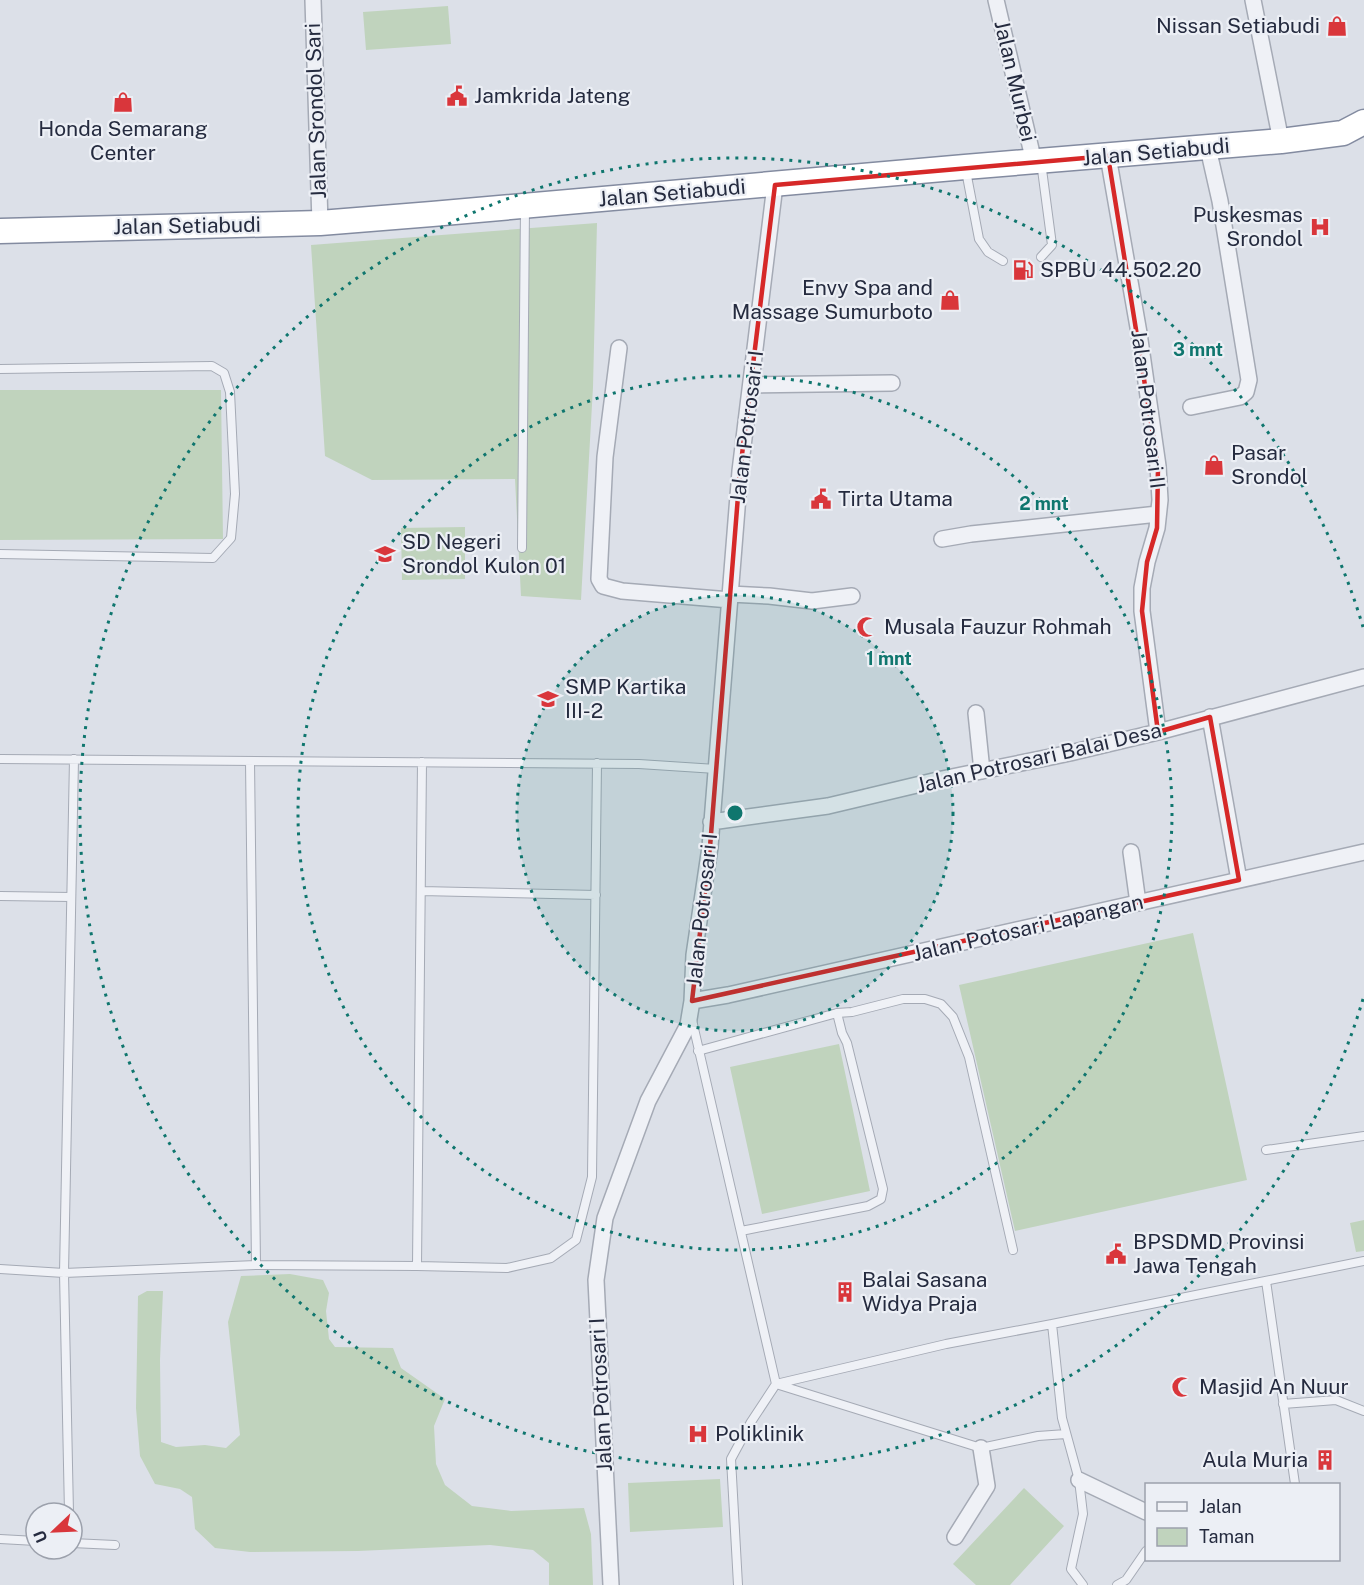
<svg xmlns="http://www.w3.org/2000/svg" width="1364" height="1585" font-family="'Public Sans',sans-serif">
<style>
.green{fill:#c0d3bd}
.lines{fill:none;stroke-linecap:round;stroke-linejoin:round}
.service-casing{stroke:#a5aab5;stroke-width:10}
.minor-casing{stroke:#a5aab5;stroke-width:18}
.trunk-casing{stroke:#838ba0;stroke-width:27}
.service{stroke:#eff1f6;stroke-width:8}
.minor{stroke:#eff1f6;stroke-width:15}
.trunk{stroke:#fff;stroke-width:24}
.marked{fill:none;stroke:#d62828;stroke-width:4.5;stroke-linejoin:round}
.ring{fill:none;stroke:#0f766e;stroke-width:3;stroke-dasharray:3 6}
.labels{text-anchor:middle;stroke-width:4.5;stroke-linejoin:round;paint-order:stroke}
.poi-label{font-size:21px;fill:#252b3f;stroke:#eceff5;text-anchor:start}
.street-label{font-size:21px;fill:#252b3f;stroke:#eceff5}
.centre{fill:#0f766e;stroke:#eceff5;stroke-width:3}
.ring-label{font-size:18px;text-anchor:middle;font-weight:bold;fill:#0f766e;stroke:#eceff5;stroke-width:4.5;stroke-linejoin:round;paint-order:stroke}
</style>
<rect width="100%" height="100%" fill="#dce0e8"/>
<path class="green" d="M448,6L451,44L366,50L363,12Z
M597,223L593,387L581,600L521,596L515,479L372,480L325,456L311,245Z
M0,390H221L223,539L0,540Z
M465,527V579L402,580L401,528Z
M1193,933L1247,1180L1015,1231L959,985Z
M839,1044L870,1191L762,1214L730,1067Z
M1364,1220V1251L1356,1252L1350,1223Z
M290,1274L323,1280L329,1293L326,1311L329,1339L335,1347L393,1348L401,1368L445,1399L434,1426L436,1464L445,1485L472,1506L511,1511L584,1508L591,1534L593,1585H549V1563L533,1550L490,1545L358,1551L250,1552L215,1548L195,1529L192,1497L180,1489L155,1484L140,1456L136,1408L138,1296L147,1291H163L160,1360L161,1442L176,1447L205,1445L226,1448L240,1435L228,1322L241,1276Z
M720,1479L723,1527L630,1532L628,1483Z
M1024,1488L1064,1526L1010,1585H976L953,1564Z"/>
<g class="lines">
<g class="service-casing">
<path id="service" d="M966,171L979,239L988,252L1003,261
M1041,257L1052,245L1041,162
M0,369L212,366L224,373L230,392L235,494L231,538L213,558L0,554
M522,548L525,207
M0,759L639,764L716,769
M250,761L256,1265
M422,762L417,1266L507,1268L551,1258L576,1240L592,1177L597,763
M421,891L596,895
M0,896L71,897
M837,1013L852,1012L903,999H925L941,1004L953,1017L969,1057L1013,1250
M692,1020L776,1384L946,1344L1052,1324
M698,1051L837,1013L842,1033L847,1043L883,1189L881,1199L868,1206L741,1231
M1266,1150L1364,1136
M0,1269L64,1273L256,1265L417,1266
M1266,1281L1295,1484
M1283,1404L1336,1400L1364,1411
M69,1513L64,1273L74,759
M0,1539L36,1541
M72,1543L115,1545
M738,1585L731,1459L751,1422L776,1384L981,1448L1038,1436L1066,1434
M1083,1585L1071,1569L1083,1514L1079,1480L1062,1418L1052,1324L1364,1261
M1117,1585L1126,1580L1146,1551"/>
</g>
<g class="minor-casing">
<path id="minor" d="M313,0L320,223
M996,0L1034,162
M1253,0L1281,141
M1108,156L1139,333L1158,466L1160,500L1157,528L1147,562L1142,588V611L1158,732
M619,348L605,457L599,579L603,586L622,591L730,600
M751,385L892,383
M1191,407L1240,397L1246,392L1249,380L1220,201L1208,148
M942,539L971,534L1158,514
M730,594L769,596L812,601L852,596
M976,713L982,771
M1210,717L1239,880
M711,822L828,806L942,779L1070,753L1158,732L1364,677
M1131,852L1138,903
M692,1001L728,995L1364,852
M1079,1480L1146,1512
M955,1537L987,1486L981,1448
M611,1585L596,1280L605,1218L648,1101L688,1025L692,1001L694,955L710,847L740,471L775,185"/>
</g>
<g class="trunk-casing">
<path id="trunk" d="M0,231L320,223L432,214L965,167L1281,141L1343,133L1364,122"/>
</g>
<use href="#service" class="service"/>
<use href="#minor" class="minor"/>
<use href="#trunk" class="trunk"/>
</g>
<path class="marked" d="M1108,156L1158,466L1157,528L1147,562L1142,611L1158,732L1210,717L1239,880L692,1001L710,847L740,471L775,185Z"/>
<circle cx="735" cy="813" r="218" fill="#0f766e" fill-opacity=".12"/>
<g class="ring">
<circle cx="735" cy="813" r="218"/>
<circle cx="735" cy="813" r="437"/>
<path d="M1363 999A655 655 0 1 1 1363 627"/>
</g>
<defs>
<g id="shop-bare" transform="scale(1.62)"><path d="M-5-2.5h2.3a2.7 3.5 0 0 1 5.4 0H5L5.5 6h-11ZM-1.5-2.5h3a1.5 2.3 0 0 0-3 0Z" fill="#d9363b" stroke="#eceff5" stroke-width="2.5" paint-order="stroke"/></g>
<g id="civic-bare" transform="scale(1.62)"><path d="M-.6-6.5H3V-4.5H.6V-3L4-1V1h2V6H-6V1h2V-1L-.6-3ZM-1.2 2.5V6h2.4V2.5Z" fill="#d9363b" stroke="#eceff5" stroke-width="2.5" paint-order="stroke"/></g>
<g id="hospital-bare" transform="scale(1.62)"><path d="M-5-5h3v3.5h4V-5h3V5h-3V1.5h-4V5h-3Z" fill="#d9363b" stroke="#eceff5" stroke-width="2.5" paint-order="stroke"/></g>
<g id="fuel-bare" transform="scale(1.62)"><path d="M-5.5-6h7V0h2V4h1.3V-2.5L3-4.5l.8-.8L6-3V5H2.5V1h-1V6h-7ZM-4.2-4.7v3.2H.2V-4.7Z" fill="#d9363b" stroke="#eceff5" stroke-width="2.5" paint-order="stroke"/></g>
<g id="school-bare" transform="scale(1.62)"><path d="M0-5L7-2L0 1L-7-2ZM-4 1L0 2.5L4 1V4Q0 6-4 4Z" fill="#d9363b" stroke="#eceff5" stroke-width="2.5" paint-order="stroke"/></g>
<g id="mosque-bare" transform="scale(1.62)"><path d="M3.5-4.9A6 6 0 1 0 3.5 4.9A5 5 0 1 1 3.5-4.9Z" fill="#d9363b" stroke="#eceff5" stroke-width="2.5" paint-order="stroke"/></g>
<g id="building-bare" transform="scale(1.62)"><path d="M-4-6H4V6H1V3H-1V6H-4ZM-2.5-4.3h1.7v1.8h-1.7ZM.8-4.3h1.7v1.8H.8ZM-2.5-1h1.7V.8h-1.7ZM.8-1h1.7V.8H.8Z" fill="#d9363b" stroke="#eceff5" stroke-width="2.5" paint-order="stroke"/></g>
</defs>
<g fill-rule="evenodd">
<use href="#shop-bare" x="1337" y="26"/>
<use href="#civic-bare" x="457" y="96"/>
<use href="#shop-bare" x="123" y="102"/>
<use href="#hospital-bare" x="1320" y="227"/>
<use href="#fuel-bare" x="1023" y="270"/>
<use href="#shop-bare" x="950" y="300"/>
<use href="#shop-bare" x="1214" y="465"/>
<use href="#civic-bare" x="821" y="499"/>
<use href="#school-bare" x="385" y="554"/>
<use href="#mosque-bare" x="867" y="627"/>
<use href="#school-bare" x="548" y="699"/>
<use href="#civic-bare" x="1116" y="1254"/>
<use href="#building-bare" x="845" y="1292"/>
<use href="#mosque-bare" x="1182" y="1387"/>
<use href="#hospital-bare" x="698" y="1434"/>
<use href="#building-bare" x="1325" y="1460"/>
</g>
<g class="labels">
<g class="poi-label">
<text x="1320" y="33" text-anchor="end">Nissan Setiabudi</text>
<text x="474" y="103">Jamkrida Jateng</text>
<text x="123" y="136" text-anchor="middle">Honda Semarang<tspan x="123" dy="24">Center</tspan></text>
<text x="1303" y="222" text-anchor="end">Puskesmas<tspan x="1303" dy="24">Srondol</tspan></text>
<text x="1040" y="277">SPBU 44.502.20</text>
<text x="933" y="295" text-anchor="end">Envy Spa and<tspan x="933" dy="24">Massage Sumurboto</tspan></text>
<text x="1231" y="460">Pasar<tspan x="1231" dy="24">Srondol</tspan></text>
<text x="838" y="506">Tirta Utama</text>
<text x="402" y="549">SD Negeri<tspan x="402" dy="24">Srondol Kulon 01</tspan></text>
<text x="884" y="634">Musala Fauzur Rohmah</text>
<text x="565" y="694">SMP Kartika<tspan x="565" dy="24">III-2</tspan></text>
<text x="1133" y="1249">BPSDMD Provinsi<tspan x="1133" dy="24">Jawa Tengah</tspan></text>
<text x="862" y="1287">Balai Sasana<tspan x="862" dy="24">Widya Praja</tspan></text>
<text x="1199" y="1394">Masjid An Nuur</text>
<text x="715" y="1441">Poliklinik</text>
<text x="1308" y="1467" text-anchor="end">Aula Muria</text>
</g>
<g class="street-label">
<text transform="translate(1015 81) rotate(77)" y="7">Jalan Murbei</text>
<text transform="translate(316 111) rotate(-92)" y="7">Jalan Srondol Sari</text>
<text transform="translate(1156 152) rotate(-5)" y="7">Jalan Setiabudi</text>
<text transform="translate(672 193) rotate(-5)" y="7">Jalan Setiabudi</text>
<text transform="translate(187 226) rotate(-1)" y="7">Jalan Setiabudi</text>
<text transform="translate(1148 409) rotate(83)" y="7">Jalan Potrosari II</text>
<text transform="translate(747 427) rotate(-83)" y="7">Jalan Potrosari I</text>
<text transform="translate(1039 758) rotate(-13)" y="7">Jalan Potrosari Balai Desa</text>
<text transform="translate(702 910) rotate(-84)" y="7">Jalan Potrosari I</text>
<text transform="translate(1028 928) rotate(-13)" y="7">Jalan Potosari Lapangan</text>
<text transform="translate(601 1395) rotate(-93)" y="7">Jalan Potrosari I</text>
</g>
</g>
<circle cx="735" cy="813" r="9" class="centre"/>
<g class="ring-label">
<text x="1198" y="356">3 mnt</text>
<text x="1044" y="510">2 mnt</text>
<text x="889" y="665">1 mnt</text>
</g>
<rect x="1145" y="1483" width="195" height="78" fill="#eceff5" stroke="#9ca1ac" stroke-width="1.5"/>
<rect x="1157" y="1502" width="30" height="9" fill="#eff1f6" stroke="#9ca1ac" stroke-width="1.5"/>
<text x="1199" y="1513" font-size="18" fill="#252b3f">Jalan</text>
<rect x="1157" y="1528" width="30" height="18" fill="#c0d3bd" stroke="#9ca1ac" stroke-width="1.5"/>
<text x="1199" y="1543" font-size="18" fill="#252b3f">Taman</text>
<g transform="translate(54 1531) rotate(247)"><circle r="28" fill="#eceff5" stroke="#9ca1ac" stroke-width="1.5"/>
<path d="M0-4.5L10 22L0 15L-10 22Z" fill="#d9363b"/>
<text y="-9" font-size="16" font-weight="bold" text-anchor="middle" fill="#252b3f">U</text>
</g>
</svg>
